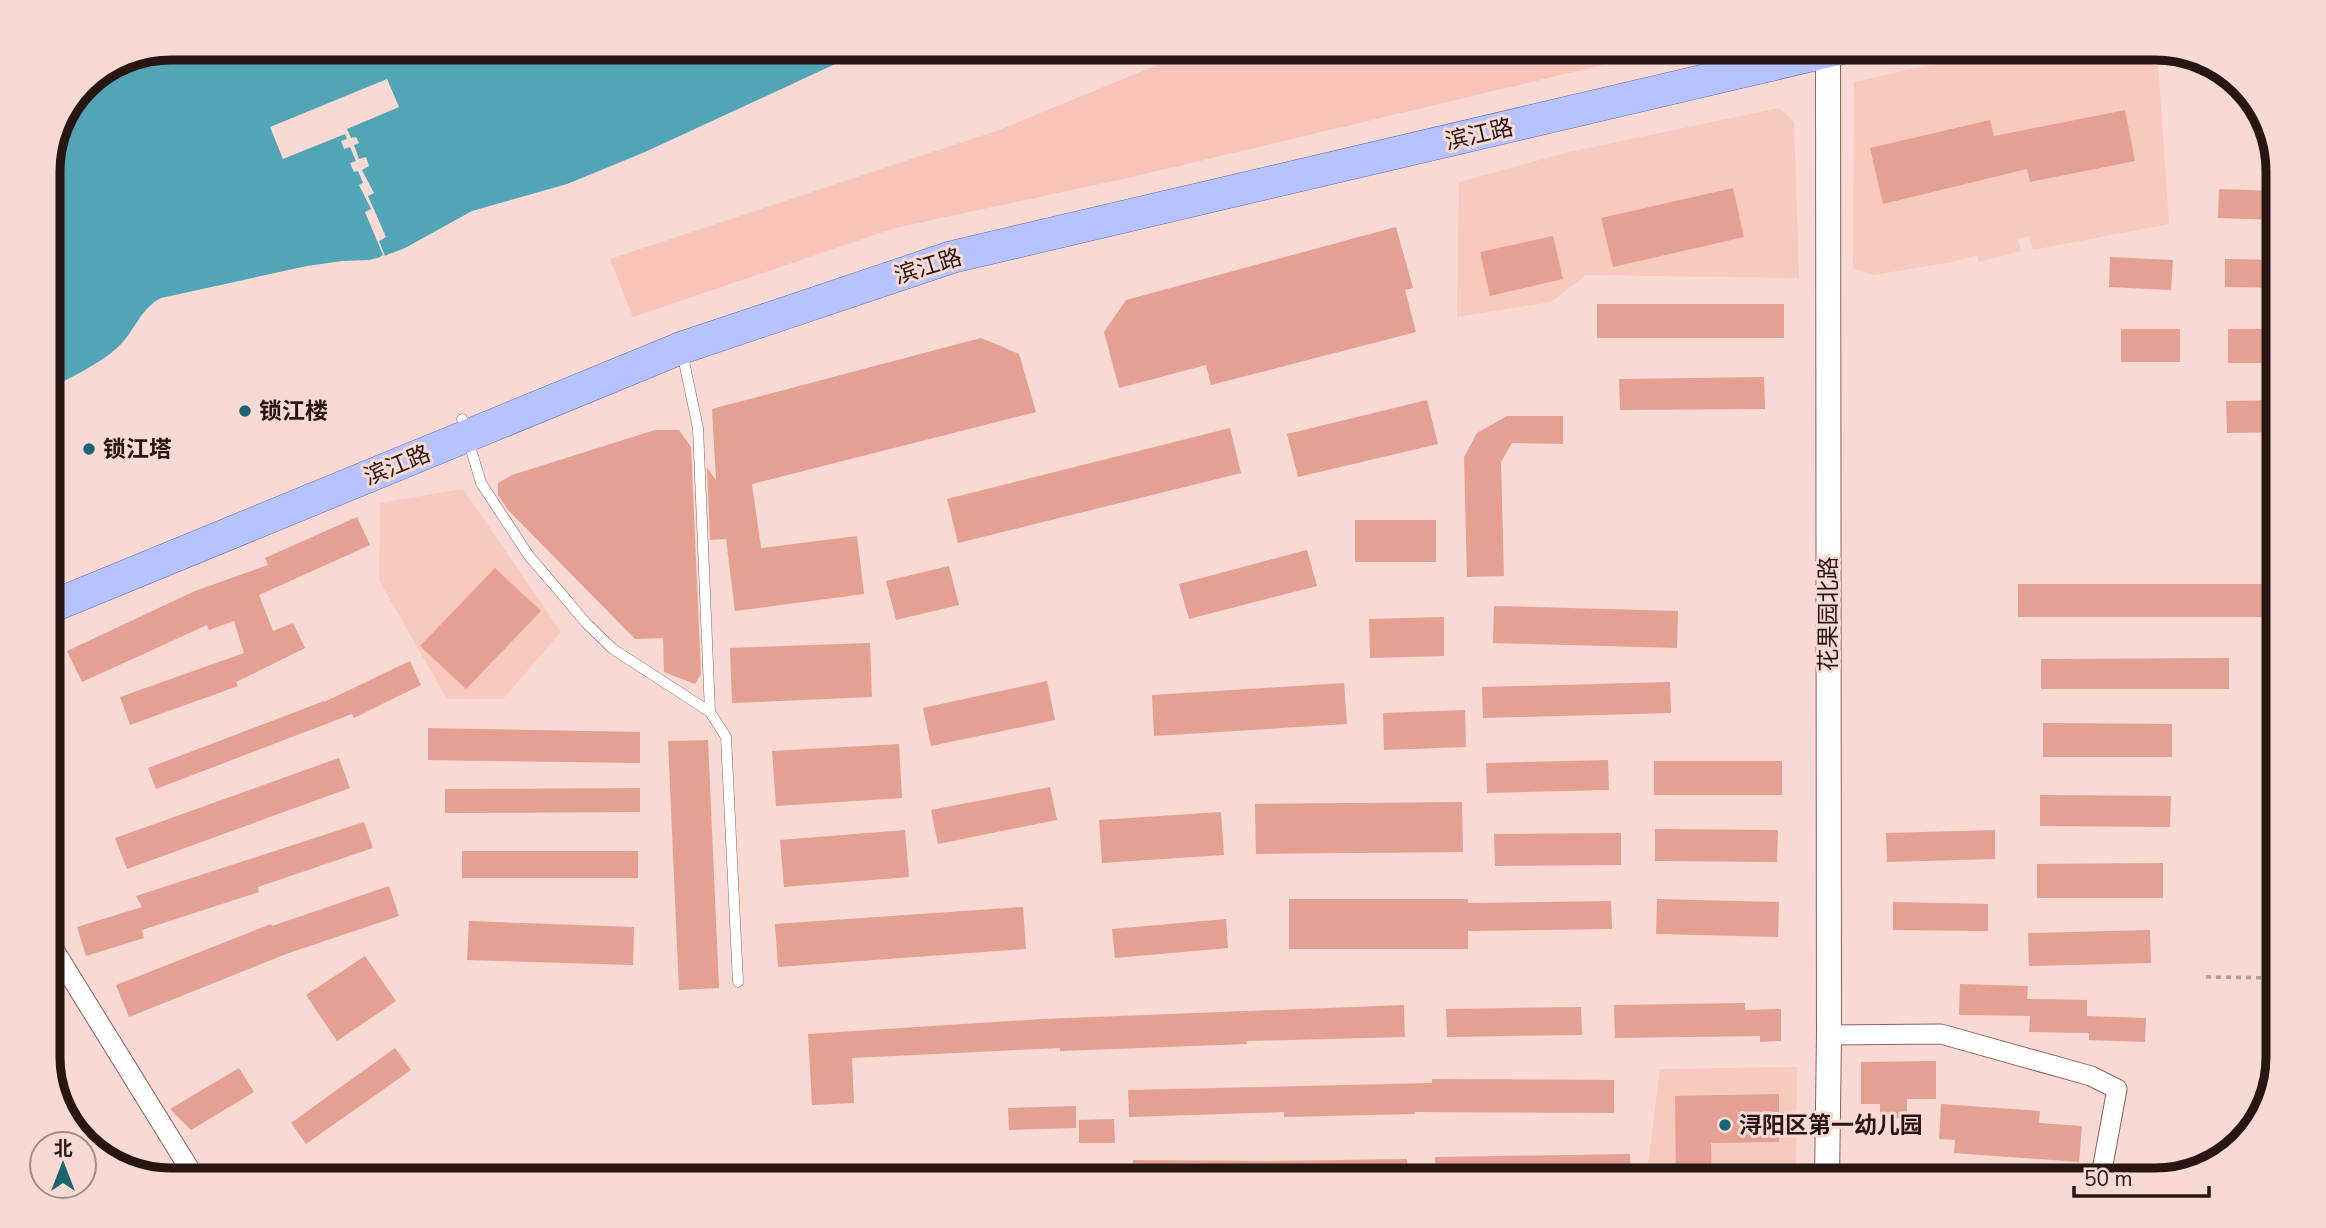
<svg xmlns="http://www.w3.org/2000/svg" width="2326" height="1228" font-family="'Nunito Sans','Noto Sans SC',sans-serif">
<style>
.built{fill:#f8c9bf}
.green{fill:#f8c4b9}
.water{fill:#51a5b6}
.pier{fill:#f8d9d3}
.building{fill:#e4a092}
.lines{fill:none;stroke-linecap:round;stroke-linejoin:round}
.service-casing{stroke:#8d6158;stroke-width:11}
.minor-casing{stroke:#8d6158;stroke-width:21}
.tertiary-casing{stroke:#8d6158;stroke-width:26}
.primary-casing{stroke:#646ca8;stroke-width:33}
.path{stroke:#b89d98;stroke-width:3.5;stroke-dasharray:5 5;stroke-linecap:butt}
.service{stroke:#fff;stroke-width:10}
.minor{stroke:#fff;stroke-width:19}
.tertiary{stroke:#fff;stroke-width:24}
.primary{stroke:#b5c2fb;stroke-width:32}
.poi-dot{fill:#1c6573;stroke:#f8d9d3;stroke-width:2.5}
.labels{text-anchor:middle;stroke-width:6;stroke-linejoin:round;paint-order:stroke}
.street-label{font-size:23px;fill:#281612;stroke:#f8d9d3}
.poi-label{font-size:23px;font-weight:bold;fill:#281612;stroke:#f8d9d3;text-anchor:start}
.rim{fill:none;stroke:#281612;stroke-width:9}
</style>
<rect width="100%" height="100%" fill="#f8d9d3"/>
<path class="built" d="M2011,47L2157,48L2169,224L2033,250L2029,236L2018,239L2021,251L1979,262L1977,255L1952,262L1873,275L1853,268L1854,82Z
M1779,108L1794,122L1799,278L1586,275L1551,302L1457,317L1459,182L1569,152Z
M463,489L561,632L503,699H447L379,580L380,503Z
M1797,1067L1796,1181H1646L1660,1069Z"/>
<path class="green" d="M1201,47H1678L1132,177L895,228L633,317L610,259L999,130Z"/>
<path class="water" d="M170,47H872L645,152L567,184L472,211L405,248L385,256L369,260L342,261L307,266L161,298C140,309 135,331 118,347C99,365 70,377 48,390L47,163L84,83L124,56Z"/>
<path class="pier" d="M387,79L399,107L347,129L351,138L356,137L359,143L354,145L359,159L366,157L369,166L362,170L374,193L368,196L386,237L379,241L385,256L391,253L393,256L381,260L380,257L383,255L365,212L371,209L359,185L363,183L358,171L354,172L350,163L356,161L350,147L344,149L341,141L347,139L345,134L283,159L270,127Z"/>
<path class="building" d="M2125,110L2135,161L2030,182L2027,169L1883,204L1870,148L1990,120L1994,136Z
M1733,188L1744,237L1613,267L1601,218Z
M2219,189L2279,191V220L2218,218Z
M1396,227L1413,288L1405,290L1416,332L1211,385L1206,365L1119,388L1104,332L1126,300Z
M1553,236L1563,279L1490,296L1480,252Z
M2110,257L2173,260L2171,290L2109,287Z
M2225,259L2279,260V288L2225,287Z
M1597,304H1784V338H1597Z
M2121,329H2180V362H2121Z
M2228,329H2279V363H2228Z
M981,338L1019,354L1036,412L752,484L761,548L857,536L864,594L735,611L726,539L710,540L707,468L716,480L712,409Z
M1764,377L1765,409L1620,410L1619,379Z
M1427,400L1438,444L1298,477L1287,434Z
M2279,400V432L2227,433L2226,401Z
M1507,416H1563V444L1512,443L1501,462L1504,576L1467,577L1464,457L1477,433Z
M1230,428L1241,473L958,543L947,499Z
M655,430H679L691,447L701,674L695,684L664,672L663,638L635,639L508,510L498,495V483L512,475Z
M357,517L370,545L259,595L273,631L293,623L305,648L236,682L238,686L130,725L120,697L244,653L234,621L209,630L207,625L82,682L67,651L195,591L268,565L265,558Z
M1355,520H1436V562H1355Z
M1307,550L1317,586L1189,619L1179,584Z
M949,566L959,605L896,620L886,581Z
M495,568L541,611L466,689L420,646Z
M2018,584H2272V617H2018Z
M1494,606L1678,611L1677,648L1493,643Z
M1444,617V656L1370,658L1369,619Z
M870,643L872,697L732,703L730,648Z
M2229,658V689H2041V659Z
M410,661L421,685L354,718L352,714L156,789L148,768L324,701V702Z
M1047,681L1055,720L931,746L923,708Z
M1670,682L1671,713L1483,718L1482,687Z
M1344,683L1347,724L1154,736L1152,695Z
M1465,710L1466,747L1384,750L1383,713Z
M2043,723L2172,724V757H2043Z
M428,728L640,732V763L428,760Z
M708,740L719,988L679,990L668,741Z
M899,744L902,798L776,806L772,751Z
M339,758L350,788L127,869L115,838Z
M1608,760L1609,790L1487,793L1486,763Z
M1654,761H1782V795H1654Z
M1050,787L1057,820L938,844L931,810Z
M640,788V812L445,813V789Z
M2040,795L2171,796L2170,827L2040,826Z
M1462,802L1463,852L1256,854L1255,804Z
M1221,812L1224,855L1102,863L1099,820Z
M364,822L373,848L258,887L259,892L142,930L144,938L86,956L77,927L142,907L136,896Z
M1655,829L1778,830L1777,862L1655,861Z
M905,830L909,877L784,887L780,840Z
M1995,830V859L1887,862L1886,833Z
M1621,833V865L1495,866L1494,834Z
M462,851H638V878H462Z
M2163,863V898H2037V864Z
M389,886L399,916L286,954L129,1017L116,985L271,924L272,926Z
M1289,899H1468V903L1611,901L1612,929L1468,931V949H1289Z
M1657,899L1779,902L1778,937L1656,934Z
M1893,902L1988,904V931L1893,930Z
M1023,907L1026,949L778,967L775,924Z
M1226,919L1228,948L1115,958L1112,929Z
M469,921L634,927L633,965L467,960Z
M2150,930L2151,963L2029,966L2028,933Z
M365,956L396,1001L337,1041L306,995Z
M1960,984L2028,986L2027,999L2087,1000V1016L2146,1018L2145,1042L2089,1040V1033L2029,1032L2030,1016L1959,1015Z
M1745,1003V1010L1781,1009V1041L1760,1042V1036L1615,1038L1614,1005Z
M1404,1005L1405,1037L1246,1041L1247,1044L1060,1051V1048L852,1058L854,1103L812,1105L808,1034L1042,1019Z
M1581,1007L1582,1035L1447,1037L1446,1009Z
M395,1048L411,1070L306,1144L291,1123Z
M1936,1061V1099H1907V1118L1880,1119V1104H1861V1062Z
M239,1068L254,1092L191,1130L170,1109Z
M1432,1079L1614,1080V1113L1415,1112V1114L1284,1117V1112L1129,1117L1128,1090L1432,1083Z
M1779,1094V1142L1711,1143L1712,1181H1676L1675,1096Z
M1941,1104L2040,1111L2039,1123L2082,1126L2079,1162L1954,1153L1955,1140L1939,1139Z
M1076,1106V1128L1009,1130L1008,1108Z
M1114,1119L1115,1143H1079V1120Z
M1630,1154L1631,1181H1435V1157Z
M1407,1159V1181H1133V1160L1267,1161Z"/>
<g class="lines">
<g class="service-casing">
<path id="service" d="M682,352L698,428L710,712
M462,419L481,483L529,556L554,585L586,623L613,649L710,712L726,737L738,982"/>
</g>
<g class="minor-casing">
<path id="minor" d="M48,940L197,1181
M1829,1035L1941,1034L2091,1076L2117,1089L2100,1181"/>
</g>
<g class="tertiary-casing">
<path id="tertiary" d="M1827,1181L1829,1035L1828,47"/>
</g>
<g class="primary-casing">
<path id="primary" d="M48,608L681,348L952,257L1847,47"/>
</g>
<path class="path" d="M2206,977L2279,978"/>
<use href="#service" class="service"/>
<use href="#minor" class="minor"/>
<use href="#tertiary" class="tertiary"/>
<use href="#primary" class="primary"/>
</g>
<g class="poi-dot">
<circle cx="245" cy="411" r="7"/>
<circle cx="89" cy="449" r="7"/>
<circle cx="1725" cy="1125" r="7"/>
</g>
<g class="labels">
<g class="street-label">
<text transform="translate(1479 134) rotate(-13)" y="8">滨江路</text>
<text transform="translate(928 266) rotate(-17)" y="8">滨江路</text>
<text transform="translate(397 465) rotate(-22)" y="8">滨江路</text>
<text transform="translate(1828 614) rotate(-90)" y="8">花果园北路</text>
</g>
<g class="poi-label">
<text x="259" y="419">锁江楼</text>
<text x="103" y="457">锁江塔</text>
<text x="1739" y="1133">浔阳区第一幼儿园</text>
</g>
</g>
<path d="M0 0H2326V1228H0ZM171 60H2155A111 111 0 0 1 2266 171V1057A111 111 0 0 1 2155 1168H171A111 111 0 0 1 60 1057V171A111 111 0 0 1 171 60Z" fill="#f8d9d3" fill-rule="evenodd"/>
<path class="rim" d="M171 60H2155A111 111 0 0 1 2266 171V1057A111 111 0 0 1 2155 1168H171A111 111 0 0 1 60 1057V171A111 111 0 0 1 171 60Z"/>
<g transform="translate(63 1165)"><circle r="33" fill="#f8d9d3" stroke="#a58b86" stroke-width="2"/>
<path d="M0-5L12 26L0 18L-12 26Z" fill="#1c6573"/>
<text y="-10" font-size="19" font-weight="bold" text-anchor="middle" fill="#281612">北</text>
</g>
<path d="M2074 1186v10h135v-10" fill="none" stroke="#281612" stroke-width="3.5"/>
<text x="2084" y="1186" font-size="21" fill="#281612" stroke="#f8d9d3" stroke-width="5" paint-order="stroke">50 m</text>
</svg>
